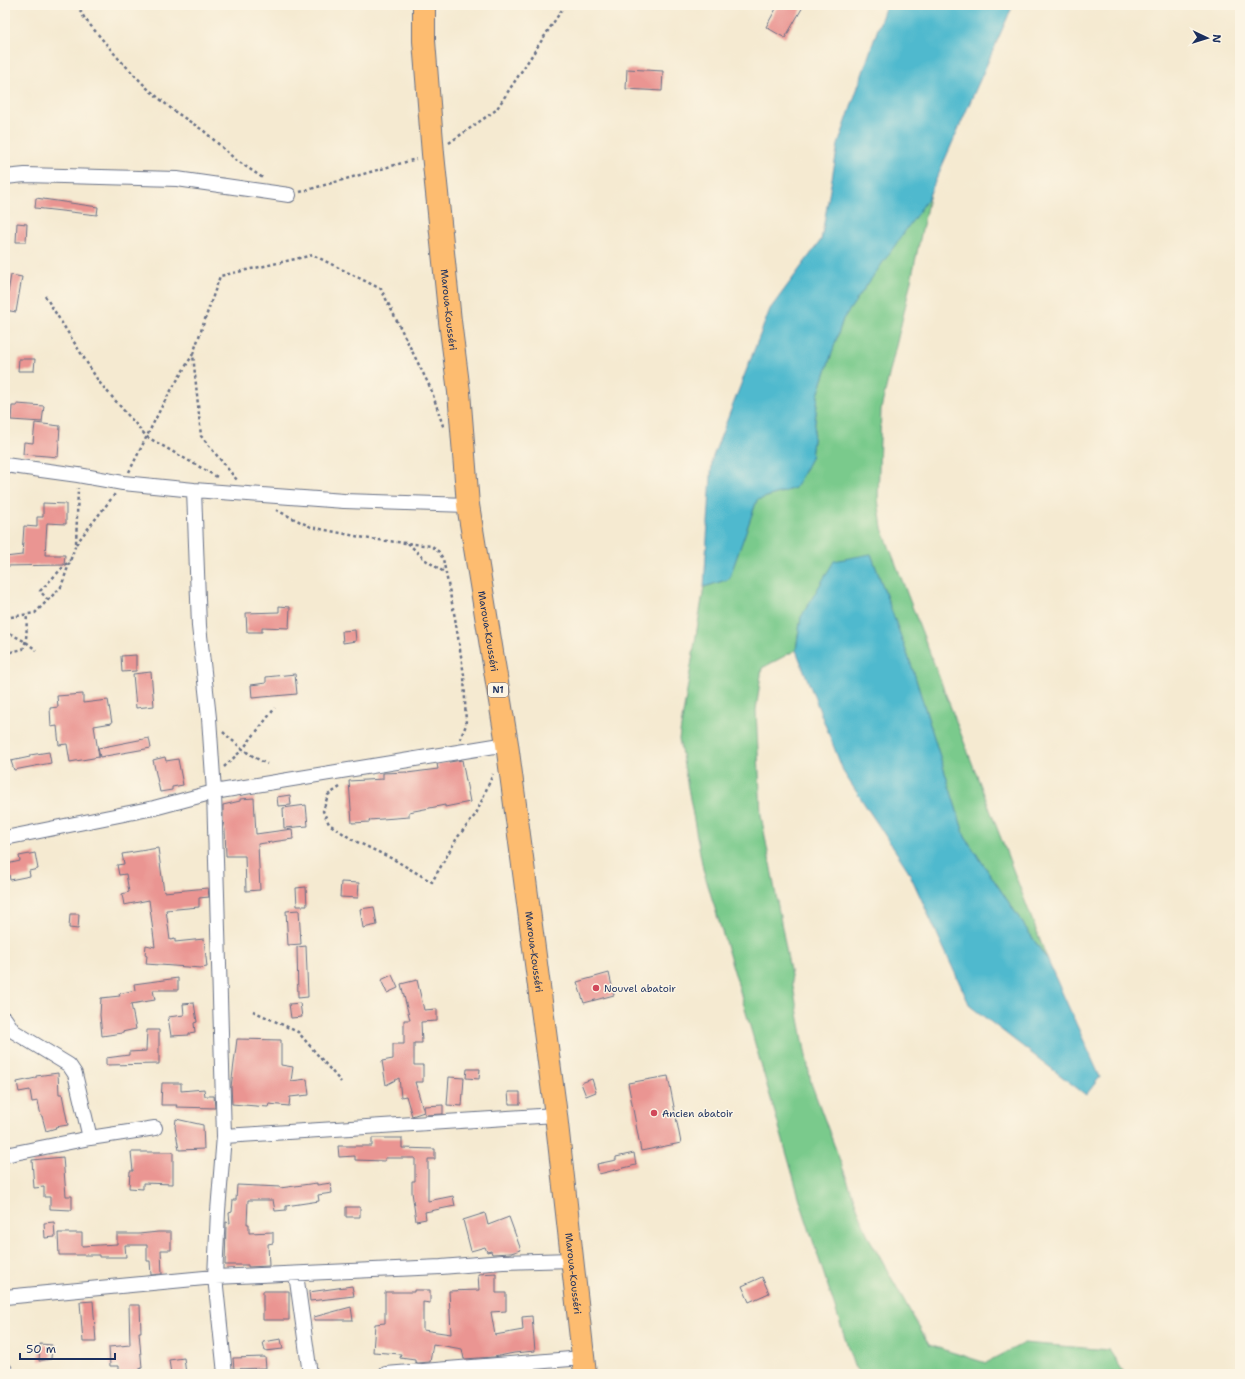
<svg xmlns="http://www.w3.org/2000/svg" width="1245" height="1379" font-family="'Shantell Sans',sans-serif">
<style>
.green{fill:#7aca8c;stroke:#4a7c75}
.water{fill:#50b9ce;stroke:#367496}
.building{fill:#ea9592}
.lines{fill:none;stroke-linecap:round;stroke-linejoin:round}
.street-casing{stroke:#677086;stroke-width:16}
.highway-casing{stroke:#677086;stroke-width:24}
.path{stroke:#677086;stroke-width:2.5;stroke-dasharray:3 3;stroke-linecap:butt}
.street{stroke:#fff;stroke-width:14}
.highway{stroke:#fdbc6f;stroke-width:22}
.poi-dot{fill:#d1495b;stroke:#fcf5e5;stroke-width:1.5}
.labels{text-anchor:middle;stroke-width:3;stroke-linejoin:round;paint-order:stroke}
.shield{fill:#fcf5e5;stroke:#5e6a86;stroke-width:1}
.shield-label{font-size:9px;font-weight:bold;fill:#1b2f5e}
.street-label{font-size:10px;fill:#1b2f5e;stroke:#fcf5e5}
.poi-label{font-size:10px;fill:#1b2f5e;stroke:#fcf5e5;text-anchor:start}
</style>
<rect width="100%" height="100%" fill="#fcf5e5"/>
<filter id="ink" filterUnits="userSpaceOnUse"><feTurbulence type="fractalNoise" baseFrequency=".025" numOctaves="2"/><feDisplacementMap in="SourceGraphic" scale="8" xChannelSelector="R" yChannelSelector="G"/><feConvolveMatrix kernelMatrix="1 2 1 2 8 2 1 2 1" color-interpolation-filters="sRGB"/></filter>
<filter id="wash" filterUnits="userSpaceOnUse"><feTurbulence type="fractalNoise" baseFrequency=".012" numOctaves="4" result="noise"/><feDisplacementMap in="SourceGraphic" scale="16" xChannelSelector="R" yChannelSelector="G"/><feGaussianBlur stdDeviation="0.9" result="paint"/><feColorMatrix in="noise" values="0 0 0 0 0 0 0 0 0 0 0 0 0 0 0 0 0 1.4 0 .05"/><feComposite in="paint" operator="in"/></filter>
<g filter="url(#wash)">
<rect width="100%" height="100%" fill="#f5ead1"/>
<path class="green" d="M930,193L905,308L881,409L878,499L882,528L1048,961L965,837L913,670L871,554L801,617L796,650L762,668L756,710L761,815L811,1083L868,1236L929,1345L986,1363L1024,1343L1109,1350L1125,1374H860L854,1366L802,1207L737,981L703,869L679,739L704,587L729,579L757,500L795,488L811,458L818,395L843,319Z"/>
<path class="water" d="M886,5H1013L927,200L843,319L818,395L811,458L795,488L757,500L729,579L704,587L712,459L770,309L821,240L838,145Z
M871,554L913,670L965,837L1048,961L1100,1077L1086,1095L970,1006L908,870L844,773L796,650L801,617L834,561Z"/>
<g id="blocks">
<path class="building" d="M778,5H804L785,38L766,27Z
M627,69L663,71L662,91L626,89Z
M36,198L98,207L97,215L35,208Z
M17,223L27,224L26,242H16Z
M11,275L22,277L16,312L5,310Z
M19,359H35L34,371H18Z
M17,404L44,406L42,422L11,420L12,406H17Z
M35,423L60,426L58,457L23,454L24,442L33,443Z
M43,503L66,504V524L47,523L45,555H65L64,565L5,566V557L22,555L24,526L37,527V517H43Z
M279,606L290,607L289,628L262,627V632H247L246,613L279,612Z
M355,630L356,641L343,643L342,631Z
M136,655V671L122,672L121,656Z
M151,672L154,706L136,708L133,674Z
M295,674L297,694L252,698L251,685L266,683V677Z
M83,694V703L108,700L112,723L94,726L99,757L70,762L67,744L59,745L57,726L51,727L50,708L58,707L57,696Z
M149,738L151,748L100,757L98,748Z
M49,752L51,763L14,770L11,761L30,757V755Z
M165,757L166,761L178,759L183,785L172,787V790L160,792L153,760Z
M462,760L470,802L445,807V805L409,812V817L369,820L370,822L352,823L349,781L383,779V773L407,772V773L438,769L437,764Z
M290,795L291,805L278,806L277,797Z
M254,798L256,834L292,829L293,839L258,844L260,890L246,891L245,856H226L225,830L223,821V805L240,801V799Z
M306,805L308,826L284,828L283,808Z
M158,848L164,892L208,888L209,897L199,898V907L166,910L170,940L175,939V942L204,939L207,967L201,968L146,964L147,956L145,955L146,945L155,947L149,900L124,905L122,894L129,892L126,874L119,875L117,865L124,864L122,854Z
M35,853L38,869L29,871L30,876L10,880L7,864L20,861L19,856Z
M341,882L359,883L358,898L340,897Z
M306,887L307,906H297L296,888Z
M374,907L377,925L363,928L360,909Z
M299,910L301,944L288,945L286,911Z
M70,914H79L78,929L69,928Z
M306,946L308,997L298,998L297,947Z
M609,973L614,995L584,1003L577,982Z
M392,975L398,988L387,993L381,980Z
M178,978V990H153L155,1000L131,1004L136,1029L122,1032V1033L102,1036L100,1015L101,998L120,996L119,994L135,990L134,984Z
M417,980L424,1010L437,1009V1021L421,1022L422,1043H414V1065H423V1082H415L424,1112L412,1116L406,1096L401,1097L399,1078L386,1085L382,1061L393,1059V1044H404V1020H410L401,984Z
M194,1003L197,1022L194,1023L195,1032L189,1033V1035L171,1036L168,1017L184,1015L183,1004Z
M300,1003L302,1017L291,1018L289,1004Z
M147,1030H159V1064L106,1065V1058L129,1055V1052L146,1051Z
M237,1039L281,1040V1065L293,1067L291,1081L307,1079L309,1095L290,1097L289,1106L269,1104L268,1107L232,1104L231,1087Z
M467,1069H480L479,1079L466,1078Z
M58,1073L59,1094H62L68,1125L55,1127L56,1128L46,1131L42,1116H41L38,1101L32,1102L30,1090L19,1092L17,1082L36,1078V1076Z
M668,1076L681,1143L641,1151L628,1083Z
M449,1077L464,1078L462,1106L447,1105Z
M592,1079L596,1092L586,1096L581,1083Z
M162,1083H181V1091L204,1089L205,1096H214L215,1108L176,1107L177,1105H161Z
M508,1092H520V1104H509Z
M443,1105V1114L425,1115L424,1106Z
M176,1119L203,1125L204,1149L179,1150L175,1127Z
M372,1138H402V1148L435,1149V1159H428V1201L453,1196L455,1206L425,1212L426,1219L416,1221L412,1192V1181H415V1158H385V1161L355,1160V1156L339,1157L338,1146H372Z
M131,1152H173V1184L143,1183V1189L129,1188L130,1171H133Z
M634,1153L636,1165L599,1174L597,1164L616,1160V1157Z
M63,1157L66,1196H72V1210L50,1209V1197H44V1187L34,1188L32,1160Z
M317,1183V1185L331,1183L332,1193L318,1195L319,1201L286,1206V1210L275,1211L273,1200H248L247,1224H249V1233L273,1232V1243L268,1244L269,1266L248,1267V1265H225L226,1225V1222L230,1223L229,1213L232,1212L233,1200H236L237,1185L280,1187V1188Z
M346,1207H360V1217H346Z
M485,1213L488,1225L509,1217L521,1250L511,1253L492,1254L491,1251L487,1252L485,1247L471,1251L463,1220Z
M54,1222L55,1237L45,1238L44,1223Z
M158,1232H171V1250H161L162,1274L151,1275L150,1261H147V1245H125L126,1257H99V1255H59L58,1233H82V1246L117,1244V1234H139Z
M496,1273V1293H506V1311L491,1312L495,1335L523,1330L522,1317L532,1316L535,1351L514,1353L494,1357L464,1359L462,1349L433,1344L430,1362L418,1363L415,1362V1360L400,1358L401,1354L373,1352L375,1324L385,1323V1292H414V1290H430V1303L423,1302V1330L451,1334L449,1291L479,1290L478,1274Z
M762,1277L769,1293L749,1302L742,1286Z
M352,1286L354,1296L310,1301L309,1292Z
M263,1291H289V1320H263Z
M93,1301L96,1342H83L80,1302Z
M129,1305H140L141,1332H139L142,1368H140L141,1374H119V1366H110L109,1347L130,1345Z
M351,1307L353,1320H314V1317Z
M281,1339L283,1349L265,1351L263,1342Z
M40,1344L52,1345L51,1359L39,1361Z
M265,1357L266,1368L234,1369L233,1358Z
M184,1358L186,1374H171L169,1360Z"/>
</g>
</g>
<g filter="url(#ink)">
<use href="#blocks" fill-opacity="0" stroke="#677086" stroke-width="1"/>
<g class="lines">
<g class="street-casing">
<path id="street" d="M5,177L25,175L177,179L289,195
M5,465L78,475L123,483L194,490L344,501L468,505
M194,490L199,626L209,718L214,792L224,1136L218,1211L215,1277L225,1374
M5,838L154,808L214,792L507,744
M5,1019L13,1031L69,1065L75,1074L90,1138
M224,1136L556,1115
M5,1155L90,1138L155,1128
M296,1274L310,1374
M5,1297L215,1277L441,1267L503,1262L572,1260
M5,1370V1374
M386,1374L583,1358"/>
</g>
<g class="highway-casing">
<g id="highway">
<path id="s1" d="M424,5V41L433,154L450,321L459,392L468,505L507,744L556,1115L585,1374"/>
</g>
</g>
<path class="path" d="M77,5L85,19L118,58L147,88L174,111L204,131L236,160L263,178
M449,143L496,110L565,5
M300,192L416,159
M45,296L99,382L147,437L219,478
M193,354L220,276L313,255L381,289L431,389L444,429
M129,472L163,404L193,354L201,436L237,480
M276,510L311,527L370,539L432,546L439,552L443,559L455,618L464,675L466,725L460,739
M408,543L424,559L444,572
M76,544L115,494
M48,600L40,591L70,560
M5,618L35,613L61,587L76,544L78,488
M5,631L26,642L36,650
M5,650L11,652L23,649C28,639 26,626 27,614
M223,732C237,745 250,756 267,764
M224,767L242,750L275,708
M340,787L328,795L323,811L329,824L353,840L393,859L432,882L457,838L476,814L493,774
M253,1011L298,1032L341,1082"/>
<use href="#street" class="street"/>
<use href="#highway" class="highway"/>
</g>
</g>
<g class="poi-dot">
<circle cx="596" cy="988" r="4"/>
<circle cx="654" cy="1113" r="4"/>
</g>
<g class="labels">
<rect class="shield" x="488" y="683" width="20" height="14" rx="3"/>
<g class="shield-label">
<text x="498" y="693">N1</text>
</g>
<g class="street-label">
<text dy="4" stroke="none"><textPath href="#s1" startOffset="306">Maroua-Kousséri</textPath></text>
<text dy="4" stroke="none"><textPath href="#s1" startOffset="630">Maroua-Kousséri</textPath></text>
<text dy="4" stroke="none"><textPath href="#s1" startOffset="954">Maroua-Kousséri</textPath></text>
<text dy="4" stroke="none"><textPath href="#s1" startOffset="1278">Maroua-Kousséri</textPath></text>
</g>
<g class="poi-label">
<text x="604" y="992">Nouvel abatoir</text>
<text x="662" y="1117">Ancien abatoir</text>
</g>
</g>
<rect width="1245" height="1379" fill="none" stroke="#fcf5e5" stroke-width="20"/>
<g transform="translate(1207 38) rotate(94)" stroke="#fcf5e5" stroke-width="3" paint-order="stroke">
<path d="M0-3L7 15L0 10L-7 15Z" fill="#1b2f5e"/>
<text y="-6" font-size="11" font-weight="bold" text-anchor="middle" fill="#1b2f5e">N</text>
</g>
<path d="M20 1353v6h95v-6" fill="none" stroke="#1b2f5e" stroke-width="2"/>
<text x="26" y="1353" font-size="12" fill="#1b2f5e" stroke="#fcf5e5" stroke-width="3" paint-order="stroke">50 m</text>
</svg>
